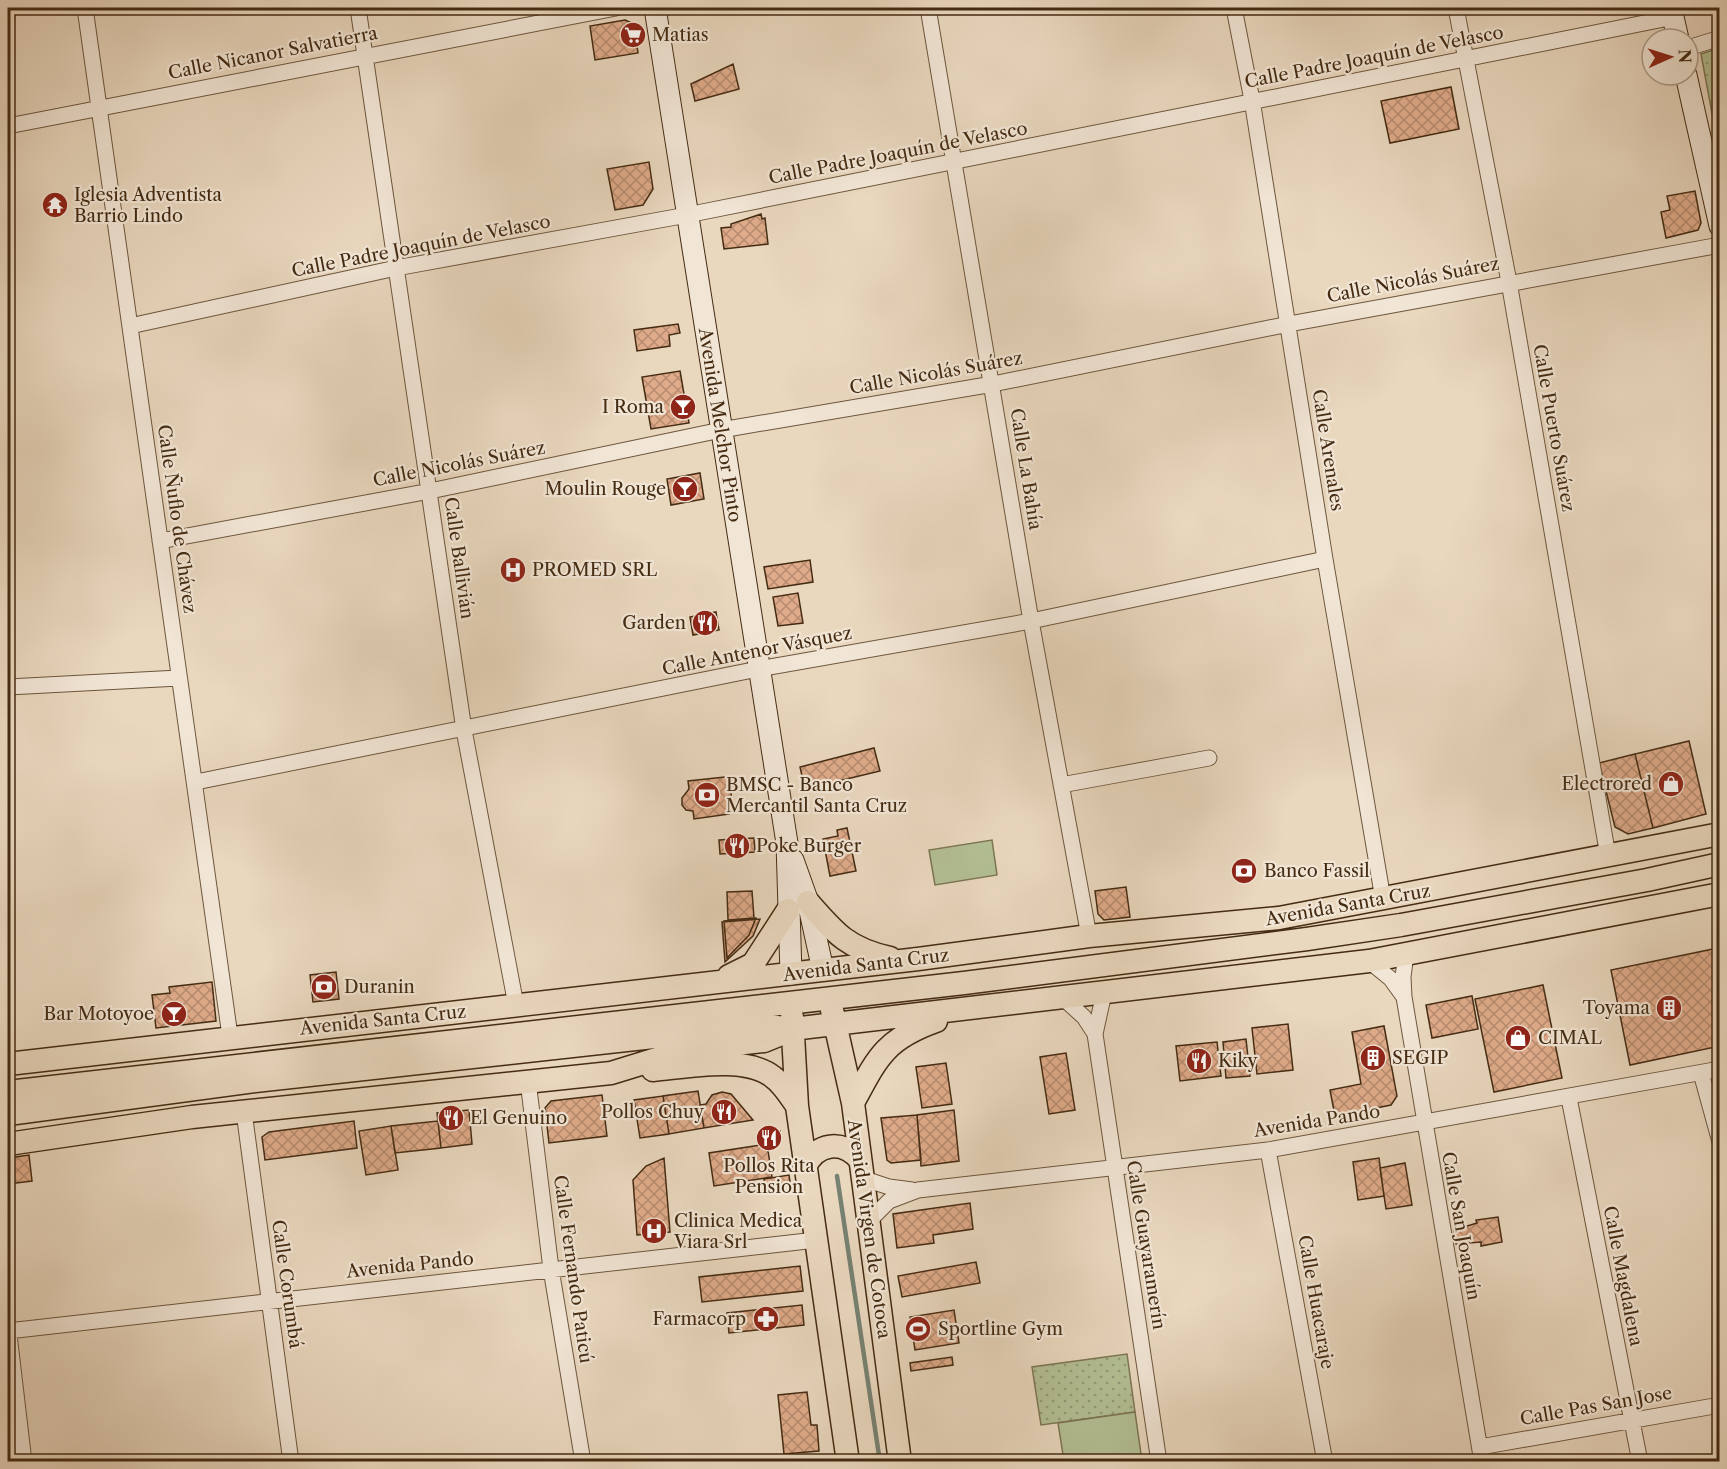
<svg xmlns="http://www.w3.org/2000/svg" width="1727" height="1469" font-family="'Libre Caslon Text',serif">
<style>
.park{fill:url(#park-dots);stroke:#7c7553;stroke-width:1.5}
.pitch{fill:#b3bf94;stroke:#7c7553;stroke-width:1.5}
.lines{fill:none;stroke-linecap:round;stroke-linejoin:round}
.stream{stroke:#768172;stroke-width:4.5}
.building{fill:url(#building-cross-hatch);stroke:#442b12;stroke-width:1.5}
.minor-casing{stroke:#6d563d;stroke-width:17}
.secondary-casing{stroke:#442b12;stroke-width:23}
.primary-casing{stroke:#442b12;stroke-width:25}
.minor{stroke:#f1e5d5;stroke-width:15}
.secondary{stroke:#f1e5d5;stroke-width:21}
.primary{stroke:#e9d7be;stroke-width:22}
.labels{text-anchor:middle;stroke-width:4.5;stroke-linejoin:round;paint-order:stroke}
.poi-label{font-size:18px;fill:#442b12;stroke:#f1e5d5;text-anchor:start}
.street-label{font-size:18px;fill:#442b12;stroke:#f1e5d5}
</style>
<defs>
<pattern id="park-dots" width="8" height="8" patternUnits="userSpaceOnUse" patternTransform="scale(1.5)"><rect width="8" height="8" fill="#b3bf94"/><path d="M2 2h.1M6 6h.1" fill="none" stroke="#939b77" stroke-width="1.8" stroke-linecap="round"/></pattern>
<pattern id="building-cross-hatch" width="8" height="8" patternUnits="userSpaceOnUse" patternTransform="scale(1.5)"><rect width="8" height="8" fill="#dfab8a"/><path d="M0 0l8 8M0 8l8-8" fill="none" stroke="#b68b6f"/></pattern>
</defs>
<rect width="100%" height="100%" fill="#e9d7be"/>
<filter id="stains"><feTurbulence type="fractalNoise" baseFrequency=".00333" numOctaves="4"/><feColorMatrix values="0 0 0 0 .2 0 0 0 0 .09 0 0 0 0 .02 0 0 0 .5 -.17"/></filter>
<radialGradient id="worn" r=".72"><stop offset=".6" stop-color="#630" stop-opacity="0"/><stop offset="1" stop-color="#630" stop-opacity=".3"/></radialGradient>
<path class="park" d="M1719,48H1720L1719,151L1701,54Z
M1127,1354L1135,1412L1041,1425L1032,1367Z"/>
<path class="pitch" d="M992,840L997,875L935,885L929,850Z
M1135,1412L1142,1461H1064L1058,1423Z"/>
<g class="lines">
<path class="stream" d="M837,1176L880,1462"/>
</g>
<path class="building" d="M625,20L634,24L638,53L595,60L590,26Z
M733,64L739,89L695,101L691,84Z
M1451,87L1459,129L1390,143L1381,101Z
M649,162L653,189L643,205L615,210L607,169Z
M1695,191L1701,223L1698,230L1666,238L1661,212L1670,210L1667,196Z
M761,214L762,219L765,218L768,244L724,249L721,228L731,227V224Z
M678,324L680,333L669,335L670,346L637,351L634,330Z
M680,371L689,423L651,429L642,377Z
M700,473L704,499L671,505L667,479Z
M810,560L813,582L768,589L764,567Z
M798,593L803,623L778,626L773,597Z
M716,612L719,630L693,635L690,617Z
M1689,741L1706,814L1653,828L1635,754Z
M874,748L880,771L805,789L800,767Z
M1635,754L1653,828L1628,834L1615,827L1599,763Z
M734,776L735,788L731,792L732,811L729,814L694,819L693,811L686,810L682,805V798L689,789L688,781Z
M847,828L856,871L830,876L823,839L838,836L837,830Z
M754,838L755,852L720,854L719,840Z
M1126,887L1130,917L1104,920L1098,914L1095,891Z
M752,891L754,918L728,920L727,892Z
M756,918L749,935L727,958L724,921Z
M760,919L753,936L725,962L722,922Z
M1718,948L1720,1046L1630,1065L1611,970Z
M336,972L339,999L313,1002L310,975Z
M212,982L216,1021L156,1028L152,995L170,993L169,987Z
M1543,985L1562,1078L1494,1092L1475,999Z
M1472,996L1478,1029L1432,1038L1426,1005Z
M1288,1024L1293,1070L1257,1074L1252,1028Z
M1384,1026L1397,1096L1391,1105L1335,1116L1330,1090L1361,1084L1352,1032Z
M1246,1039L1250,1076L1226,1078L1223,1042Z
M1217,1042L1221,1076L1180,1081L1176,1046Z
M1066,1053L1075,1110L1049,1114L1040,1057Z
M946,1063L952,1104L922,1108L916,1067Z
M698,1091L704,1128L669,1134L663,1096Z
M722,1092L731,1094L753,1120L704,1128L700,1105L706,1104L712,1095Z
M602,1095L607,1136L549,1143L545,1108L551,1101Z
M663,1096L669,1134L640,1138L634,1100Z
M469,1110L472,1144L441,1148L437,1113Z
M954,1110L959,1161L921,1166L917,1115Z
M917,1115L921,1160L891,1163L887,1160L881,1118Z
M354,1121L357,1148L265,1160L262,1137L269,1132Z
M438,1121L441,1148L395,1153L391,1126Z
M391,1126L398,1170L366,1175L359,1131Z
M780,1131L781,1141L759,1145L758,1135Z
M767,1144L772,1177L714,1186L709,1153Z
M29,1155L32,1181L8,1184V1158Z
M664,1158L670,1232L637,1235L633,1180L646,1166Z
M1379,1158L1384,1196L1358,1200L1353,1162Z
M1405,1163L1412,1205L1386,1209L1380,1168Z
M789,1175L790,1182L765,1186L764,1179Z
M970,1203L973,1229L933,1235L934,1243L897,1248L893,1214Z
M1498,1217L1502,1242L1481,1246V1242L1456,1244L1454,1230L1477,1223L1476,1220Z
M976,1262L980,1283L902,1297L898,1276Z
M800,1266L803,1291L702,1302L699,1277Z
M802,1305L804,1325L729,1333L727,1313Z
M954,1310L959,1343L915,1350L910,1317Z
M952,1357L953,1365L911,1371L910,1363Z
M807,1392L811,1425H817L819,1451L784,1454L778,1395Z"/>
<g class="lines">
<g class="minor-casing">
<path id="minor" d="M85,8L230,1036
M358,8L464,730L516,1005
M928,8L1031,621L1089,936
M1234,8L1252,100L1325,559L1383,899
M1456,8L1509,282L1608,856
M8,13V8
M1688,48L1720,38
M8,126L616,8
M130,326L396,268L687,215L1674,17
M160,541L430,491L721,430L993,384L1289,324L1720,245
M8,687L179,678
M196,782L758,669L1031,621L1325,559
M1061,785L1209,758
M1406,953L1403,977L1404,997L1482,1462
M1369,961L1391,979L1404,997
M1104,993L1095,1034L1159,1462
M1063,998L1084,1017L1095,1034
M1701,1073L1720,1142
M528,1081L551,1269L583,1462
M1569,1098L1640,1462
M244,1112L291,1462
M1268,1150L1325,1462
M862,1178L889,1187L912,1190
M868,1222L889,1201L918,1190L1268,1150L1720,1069
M8,1326L24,1462
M8,1331L816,1240
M1480,1447L1720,1405"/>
</g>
<g class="secondary-casing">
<path id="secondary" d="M655,8L787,843L791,974
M1671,8L1678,39
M1686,75L1720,226
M793,860L808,902L823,970"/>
</g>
<g class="primary-casing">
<path id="primary" d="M808,902C835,933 848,949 890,958
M729,976L753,964L788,910
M832,1010L853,1103L900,1462
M792,1017L797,1106L848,1462
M8,1064L918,959L1089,936L1279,918L1720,834
M653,1070C687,1067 745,1055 773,1077C783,1084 790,1096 797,1106
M8,1092L964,983L1307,939L1401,925L1647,880L1720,864
M853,1103C877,1058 885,1039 936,1021
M8,1114L247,1082L762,1025L792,1029L1369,961L1720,894
M8,1144L192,1117L611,1073L689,1049L764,1041L791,1030
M805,1167C816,1143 843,1139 860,1160"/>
</g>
<use href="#minor" class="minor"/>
<use href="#secondary" class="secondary"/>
<use href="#primary" class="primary"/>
</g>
<defs>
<g id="supermarket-disc" transform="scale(1.35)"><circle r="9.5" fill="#8f2418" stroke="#f1e5d5"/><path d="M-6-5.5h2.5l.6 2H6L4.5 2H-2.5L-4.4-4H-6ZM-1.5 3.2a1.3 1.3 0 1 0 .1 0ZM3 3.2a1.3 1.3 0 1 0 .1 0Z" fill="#fff"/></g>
<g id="temple-disc" transform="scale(1.35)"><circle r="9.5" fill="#8f2418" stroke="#f1e5d5"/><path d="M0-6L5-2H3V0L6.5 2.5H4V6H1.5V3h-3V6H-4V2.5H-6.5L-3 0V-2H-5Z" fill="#fff"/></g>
<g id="bar-disc" transform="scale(1.35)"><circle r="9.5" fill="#8f2418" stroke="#f1e5d5"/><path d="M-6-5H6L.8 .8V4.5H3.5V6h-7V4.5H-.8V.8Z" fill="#fff"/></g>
<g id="hospital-disc" transform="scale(1.35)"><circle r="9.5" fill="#8f2418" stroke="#f1e5d5"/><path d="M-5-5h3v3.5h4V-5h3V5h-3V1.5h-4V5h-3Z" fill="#fff"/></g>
<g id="restaurant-disc" transform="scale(1.35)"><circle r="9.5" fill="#8f2418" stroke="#f1e5d5"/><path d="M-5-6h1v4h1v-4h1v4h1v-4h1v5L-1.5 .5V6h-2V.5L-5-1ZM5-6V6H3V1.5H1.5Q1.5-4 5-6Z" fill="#fff"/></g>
<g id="shop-disc" transform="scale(1.35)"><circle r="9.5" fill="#8f2418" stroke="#f1e5d5"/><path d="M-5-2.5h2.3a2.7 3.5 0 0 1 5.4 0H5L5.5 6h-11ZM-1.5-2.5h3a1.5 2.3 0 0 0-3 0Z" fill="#fff"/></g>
<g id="bank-disc" transform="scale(1.35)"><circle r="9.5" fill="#8f2418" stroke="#f1e5d5"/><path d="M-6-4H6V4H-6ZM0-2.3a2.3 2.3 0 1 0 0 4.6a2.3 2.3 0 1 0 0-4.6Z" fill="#fff"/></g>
<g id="building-disc" transform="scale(1.35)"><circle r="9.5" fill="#8f2418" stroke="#f1e5d5"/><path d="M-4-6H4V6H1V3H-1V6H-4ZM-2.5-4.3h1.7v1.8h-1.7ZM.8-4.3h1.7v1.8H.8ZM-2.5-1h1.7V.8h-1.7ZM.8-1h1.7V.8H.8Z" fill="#fff"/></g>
<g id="pharmacy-disc" transform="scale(1.35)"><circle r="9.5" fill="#8f2418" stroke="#f1e5d5"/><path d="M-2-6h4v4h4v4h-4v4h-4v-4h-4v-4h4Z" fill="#fff"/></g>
<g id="stadium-disc" transform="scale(1.35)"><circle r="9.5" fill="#8f2418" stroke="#f1e5d5"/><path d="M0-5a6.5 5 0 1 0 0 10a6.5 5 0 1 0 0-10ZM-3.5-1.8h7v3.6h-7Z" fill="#fff"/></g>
</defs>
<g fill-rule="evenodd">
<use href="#supermarket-disc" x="633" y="35"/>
<use href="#temple-disc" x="55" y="205"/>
<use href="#bar-disc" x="683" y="407"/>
<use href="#bar-disc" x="685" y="489"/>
<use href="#hospital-disc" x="513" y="570"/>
<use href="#restaurant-disc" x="705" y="623"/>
<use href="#shop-disc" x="1671" y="784"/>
<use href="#bank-disc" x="707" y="795"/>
<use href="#restaurant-disc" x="737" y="846"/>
<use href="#bank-disc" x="1244" y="871"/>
<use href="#bank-disc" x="324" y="987"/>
<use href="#building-disc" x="1669" y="1008"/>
<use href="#bar-disc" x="174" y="1014"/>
<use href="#shop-disc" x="1518" y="1038"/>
<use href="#building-disc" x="1373" y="1058"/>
<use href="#restaurant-disc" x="1199" y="1061"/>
<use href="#restaurant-disc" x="724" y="1112"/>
<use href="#restaurant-disc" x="451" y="1118"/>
<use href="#restaurant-disc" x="769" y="1138"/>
<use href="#hospital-disc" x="654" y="1231"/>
<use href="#pharmacy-disc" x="766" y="1319"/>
<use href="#stadium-disc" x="918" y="1329"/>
</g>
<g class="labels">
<g class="poi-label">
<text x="652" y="41">Matias</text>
<text x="74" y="201">Iglesia Adventista<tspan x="74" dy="21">Barrio Lindo</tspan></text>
<text x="664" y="413" text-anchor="end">I Roma</text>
<text x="666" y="495" text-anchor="end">Moulin Rouge</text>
<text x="532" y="576">PROMED SRL</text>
<text x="686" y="629" text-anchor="end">Garden</text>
<text x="1652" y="790" text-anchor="end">Electrored</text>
<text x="726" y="791">BMSC - Banco<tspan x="726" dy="21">Mercantil Santa Cruz</tspan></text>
<text x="756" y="852">Poke Burger</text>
<text x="1264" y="877">Banco Fassil</text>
<text x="344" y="993">Duranin</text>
<text x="1650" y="1014" text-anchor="end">Toyama</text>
<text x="154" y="1020" text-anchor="end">Bar Motoyoe</text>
<text x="1538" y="1044">CIMAL</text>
<text x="1392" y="1064">SEGIP</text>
<text x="1218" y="1067">Kiky</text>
<text x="704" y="1118" text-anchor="end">Pollos Chuy</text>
<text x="470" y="1124">El Genuino</text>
<text x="769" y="1172" text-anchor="middle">Pollos Rita<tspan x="769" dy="21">Pension</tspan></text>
<text x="674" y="1227">Clinica Medica<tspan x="674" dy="21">Viara Srl</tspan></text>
<text x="746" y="1325" text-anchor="end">Farmacorp</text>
<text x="938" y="1335">Sportline Gym</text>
</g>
<g class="street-label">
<text transform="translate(273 53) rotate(-11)" y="6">Calle Nicanor Salvatierra</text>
<text transform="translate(1374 57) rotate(-11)" y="6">Calle Padre Joaquín de Velasco</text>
<text transform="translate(898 153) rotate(-11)" y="6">Calle Padre Joaquín de Velasco</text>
<text transform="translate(421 246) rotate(-11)" y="6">Calle Padre Joaquín de Velasco</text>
<text transform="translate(1413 280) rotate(-11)" y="6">Calle Nicolás Suárez</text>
<text transform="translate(936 373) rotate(-10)" y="6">Calle Nicolás Suárez</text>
<text transform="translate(720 425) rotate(81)" y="6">Avenida Melchor Pinto</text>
<text transform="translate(1554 428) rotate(80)" y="6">Calle Puerto Suárez</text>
<text transform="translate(1328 450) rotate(81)" y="6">Calle Arenales</text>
<text transform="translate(459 464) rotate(-11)" y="6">Calle Nicolás Suárez</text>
<text transform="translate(1026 469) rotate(81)" y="6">Calle La Bahía</text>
<text transform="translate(177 519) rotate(82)" y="6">Calle Ñuflo de Chávez</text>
<text transform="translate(459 558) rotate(82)" y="6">Calle Ballivián</text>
<text transform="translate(757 651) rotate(-11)" y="6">Calle Antenor Vásquez</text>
<text transform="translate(1348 905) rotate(-10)" y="6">Avenida Santa Cruz</text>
<text transform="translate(866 965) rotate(-7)" y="6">Avenida Santa Cruz</text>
<text transform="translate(383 1020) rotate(-6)" y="6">Avenida Santa Cruz</text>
<text transform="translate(1317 1121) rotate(-9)" y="6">Avenida Pando</text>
<text transform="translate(1461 1226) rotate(80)" y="6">Calle San Joaquín</text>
<text transform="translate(869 1229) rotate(82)" y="6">Avenida Virgen de Cotoca</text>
<text transform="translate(1146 1245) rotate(81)" y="6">Calle Guayaramerín</text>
<text transform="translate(410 1265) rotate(-6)" y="6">Avenida Pando</text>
<text transform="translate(573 1269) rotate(82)" y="6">Calle Fernando Paticú</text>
<text transform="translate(1623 1276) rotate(79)" y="6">Calle Magdalena</text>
<text transform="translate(287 1284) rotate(82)" y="6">Calle Corumbá</text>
<text transform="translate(1316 1302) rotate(80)" y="6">Calle Huacaraje</text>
<text transform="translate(1596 1406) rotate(-10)" y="6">Calle Pas San Jose</text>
</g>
</g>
<rect width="1727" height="1469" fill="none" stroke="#e9d7be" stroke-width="30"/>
<rect x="9" y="9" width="1709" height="1451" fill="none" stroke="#442b12" stroke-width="3"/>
<rect x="15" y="15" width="1697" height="1439" fill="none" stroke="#442b12" stroke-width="1.5"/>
<g transform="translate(1670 57) rotate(87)"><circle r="28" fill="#f1e5d5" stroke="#ac9b87" stroke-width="1.5"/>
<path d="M0-4.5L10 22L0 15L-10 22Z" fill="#8f2418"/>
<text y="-9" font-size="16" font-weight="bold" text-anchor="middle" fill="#442b12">N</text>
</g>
<rect width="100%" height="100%" filter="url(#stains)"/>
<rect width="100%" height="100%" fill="url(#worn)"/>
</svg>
